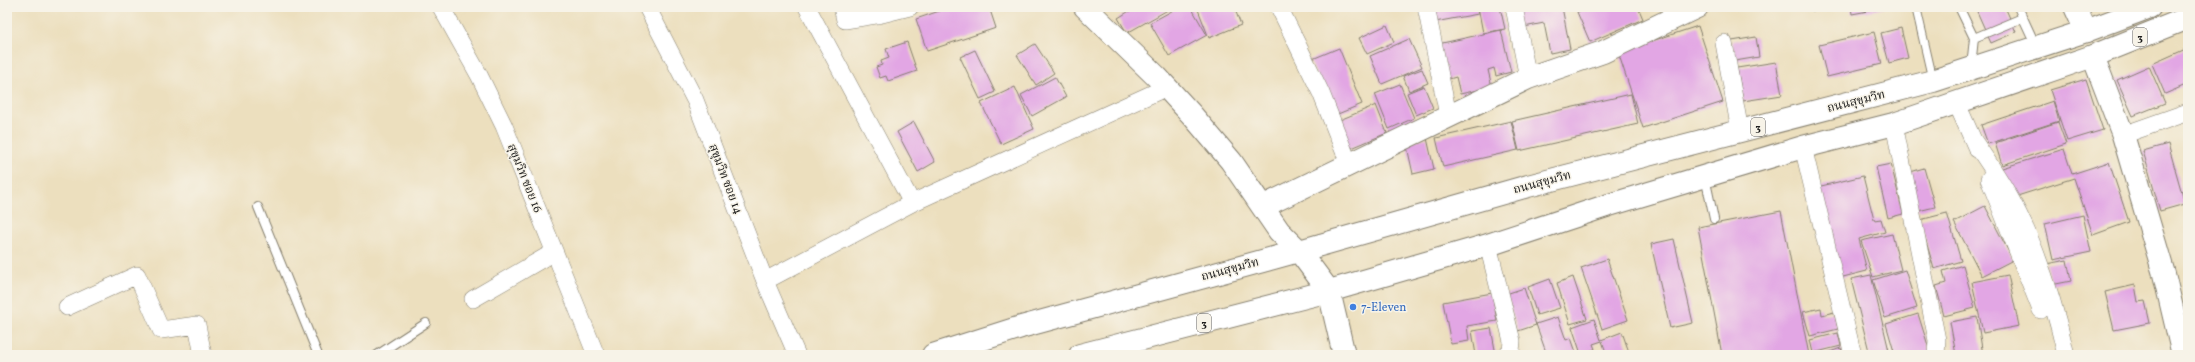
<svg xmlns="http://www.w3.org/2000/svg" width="2195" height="362" font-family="Vollkorn,'Noto Serif Thai',serif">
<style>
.building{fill:#e2a6e4}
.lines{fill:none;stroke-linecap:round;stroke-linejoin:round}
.lane-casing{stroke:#847e6d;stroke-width:10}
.street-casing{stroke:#847e6d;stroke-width:18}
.secondary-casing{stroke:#847e6d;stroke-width:24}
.primary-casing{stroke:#847e6d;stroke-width:24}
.lane{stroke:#fff;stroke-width:8}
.street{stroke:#fff;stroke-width:17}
.secondary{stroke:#fff;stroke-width:22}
.primary{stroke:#fff;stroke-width:22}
.shop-dot{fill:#3f7fe0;stroke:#f7f3e8;stroke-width:1.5}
.labels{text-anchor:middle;stroke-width:3;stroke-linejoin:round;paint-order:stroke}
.shield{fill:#f7f3e8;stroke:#5e5c59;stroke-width:1}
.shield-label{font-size:11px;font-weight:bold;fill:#1c1c1c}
.street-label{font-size:12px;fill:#1c1c1c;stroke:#f7f3e8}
.shop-label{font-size:12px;fill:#366cbe;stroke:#f7f3e8;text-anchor:start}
</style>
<rect width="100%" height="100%" fill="#f7f3e8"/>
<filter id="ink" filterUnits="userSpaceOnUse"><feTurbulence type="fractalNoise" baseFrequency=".025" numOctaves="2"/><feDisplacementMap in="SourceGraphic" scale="8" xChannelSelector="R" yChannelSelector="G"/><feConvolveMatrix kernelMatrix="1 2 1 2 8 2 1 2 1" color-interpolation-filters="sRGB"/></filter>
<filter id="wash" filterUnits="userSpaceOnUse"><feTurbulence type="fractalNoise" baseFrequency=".012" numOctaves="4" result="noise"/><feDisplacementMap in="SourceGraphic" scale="16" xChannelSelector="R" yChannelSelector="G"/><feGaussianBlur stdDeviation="0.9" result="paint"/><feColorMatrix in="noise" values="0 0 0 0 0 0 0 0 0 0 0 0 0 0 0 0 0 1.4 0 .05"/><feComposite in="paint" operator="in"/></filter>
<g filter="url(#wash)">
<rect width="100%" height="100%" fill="#ecdfbe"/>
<g id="blocks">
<path class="building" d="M951,7H989L996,28L927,51L916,19Z
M1136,7H1173L1127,33L1118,18Z
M1179,7H1191L1207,35L1169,56L1150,23Z
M1197,7H1234L1241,25L1209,38Z
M1432,7H1476L1478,14L1435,22Z
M1478,7H1500L1505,29L1483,33Z
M1515,7H1562L1570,49L1550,53L1544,23L1519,28Z
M1589,7H1638L1643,19L1590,42L1577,12Z
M1811,7H1828L1829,8L1812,11Z
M1851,7H1884V8L1852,14Z
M1975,7H2005L2016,32L1991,43Z
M1387,25L1394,42L1367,54L1359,38Z
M1698,26L1723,102L1643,128L1618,52Z
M1901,28L1908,58L1889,63L1881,33Z
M1501,30L1511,72L1496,76L1494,68L1488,70L1492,87L1460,94L1456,77L1446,80L1438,44Z
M1874,32L1882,64L1827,77L1819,45Z
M1756,37L1759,57L1735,61L1732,41Z
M1409,39L1422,67L1382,84L1370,56Z
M907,42L917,71L888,81L886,76L880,78L876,67L882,65L881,61L889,58L886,49Z
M1035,44L1054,73L1036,85L1017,55Z
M1339,48L1362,104L1333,116L1310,60Z
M2188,48V84L2165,94L2152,64Z
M975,50L995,92L980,99L960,57Z
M1776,62L1782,95L1743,101L1737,68Z
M2149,66L2165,103L2133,116L2117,80Z
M1422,69L1428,83L1409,91L1403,76Z
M1055,77L1066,97L1032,116L1021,95Z
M2086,79L2103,130L2067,141L2050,90Z
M1400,84L1414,118L1389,129L1375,94Z
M1424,86L1433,108L1416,115L1407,93Z
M1015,87L1034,129L1001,144L981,103Z
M1631,94L1638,124L1519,151L1512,121Z
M2053,101L2059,121L1988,144L1981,125Z
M1376,105L1387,133L1347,150L1335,122Z
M1511,121L1518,150L1443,167L1436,138Z
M914,122L935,162L918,172L897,132Z
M2058,122L2066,144L2002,165L1995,143Z
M1427,138L1434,169L1413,174L1406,142Z
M2168,144L2185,204L2160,211L2143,151Z
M2064,149L2072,174L2109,162L2129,222L2093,235L2074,178L2011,198L2002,168Z
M1891,164L1903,214L1888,218L1876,167Z
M1924,168L1935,207L1918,211L1907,173Z
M1863,176L1874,220L1881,219L1885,232L1859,239L1867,271L1839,278L1817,187Z
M1985,206L2013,260L1982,276L1954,222Z
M1781,211L1809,355H1722L1698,227Z
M1947,213L1961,261L1934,269L1920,220Z
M2083,215L2091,252L2053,260L2045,224Z
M1892,234L1901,270L1873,277L1861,241Z
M1674,239L1693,323L1670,328L1651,244Z
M1607,259L1628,320L1602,329L1581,268Z
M2067,260L2071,281L2051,285L2046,264Z
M1963,265L1975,308L1944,316L1936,286L1946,283L1943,271Z
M1905,270L1917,308L1885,318L1873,280Z
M1871,275L1890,355H1870L1851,279Z
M2008,275L2019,326L1983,333L1972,282Z
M1573,277L1587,319L1570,324L1557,283Z
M1550,279L1560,308L1537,315L1528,287Z
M2135,285L2138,302L2145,301L2150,323L2114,330L2105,292Z
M1524,288L1536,325L1518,331L1506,294Z
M1492,293L1497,321L1467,326L1469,341L1451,344L1443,302Z
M1821,308L1822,315L1834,312L1838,329L1810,336L1803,312Z
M1918,314L1931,355H1895L1886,324Z
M1558,317L1566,340L1571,338L1577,355H1547L1536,324Z
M1977,317L1983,355H1956L1950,322Z
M1594,319L1601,340L1622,332L1630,355H1607L1602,341L1593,344L1595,349L1581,354L1572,327Z
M1491,328L1496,355H1476L1472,331Z
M1838,333L1841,346L1813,353L1810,340Z
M1841,348L1843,355H1821Z"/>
</g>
</g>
<g filter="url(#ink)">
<use href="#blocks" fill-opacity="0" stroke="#847e6d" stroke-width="1"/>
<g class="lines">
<g class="lane-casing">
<path id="lane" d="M1916,7L1933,81
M1959,7L1974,38L1971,67
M2018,7L2036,46
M1974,38L2022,18
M1705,177L1714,219
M258,207L318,355
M377,355L426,323"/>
</g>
<g class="street-casing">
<path id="street" d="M441,7L479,75L504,126L596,355
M647,7L695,100L765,281L797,355
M807,7L912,203
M842,7L845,20L882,14
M880,7L882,14L910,7
M1279,7L1321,93L1349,164
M1426,7L1448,115
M1514,7L1528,78
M1724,43L1740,131
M1957,104L1977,149
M1894,124L1937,340L1936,355
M2123,135L2188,112
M1973,140C1984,156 1995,172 2005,189C2035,240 2053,298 2066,355
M1803,147L1853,355
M1989,179L2041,310
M1488,245L1512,341L1511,351L1506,355
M765,281L912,203L1167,87
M473,299L554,252
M67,307L137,275L161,330L197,325L203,355"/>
</g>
<g class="secondary-casing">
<path id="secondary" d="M1085,7L1157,77L1192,115L1231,161L1279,231L1299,251
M2075,7L2086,31
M2093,56L2123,135L2164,274L2183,355
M1264,206L1528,78L1603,52L1697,7
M1329,291L1344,355"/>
</g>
<g class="primary-casing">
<path id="primary" d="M1299,251L1329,291
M933,355L1021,327L1299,251L1528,186L1933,81L2086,31L2150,7
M1080,355L1329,291L1488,245L1609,205L1803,147L1894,124L2093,56L2188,18"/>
</g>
<use href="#lane" class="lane"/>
<use href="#street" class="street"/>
<use href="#secondary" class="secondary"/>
<use href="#primary" class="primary"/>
</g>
</g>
<circle class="shop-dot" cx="1353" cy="307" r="4"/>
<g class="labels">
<g class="shield">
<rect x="2133" y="28" width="14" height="18" rx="3"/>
<rect x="1751" y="118" width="14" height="18" rx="3"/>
<rect x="1197" y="314" width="14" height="18" rx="3"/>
</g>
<g class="shield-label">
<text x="2140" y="41">3</text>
<text x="1758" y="131">3</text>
<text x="1204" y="327">3</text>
</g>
<g class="street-label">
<text transform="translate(1856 101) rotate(-14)" y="4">ถนนสุขุมวิท</text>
<text transform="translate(525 178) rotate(68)" y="4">สุขุมวิท ซอย 16</text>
<text transform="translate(726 179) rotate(69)" y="4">สุขุมวิท ซอย 14</text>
<text transform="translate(1542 182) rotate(-15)" y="4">ถนนสุขุมวิท</text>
<text transform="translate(1230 269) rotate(-15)" y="4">ถนนสุขุมวิท</text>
</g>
<g class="shop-label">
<text x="1361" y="311">7-Eleven</text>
</g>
</g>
<rect width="2195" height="362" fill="none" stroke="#f7f3e8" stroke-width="24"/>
</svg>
